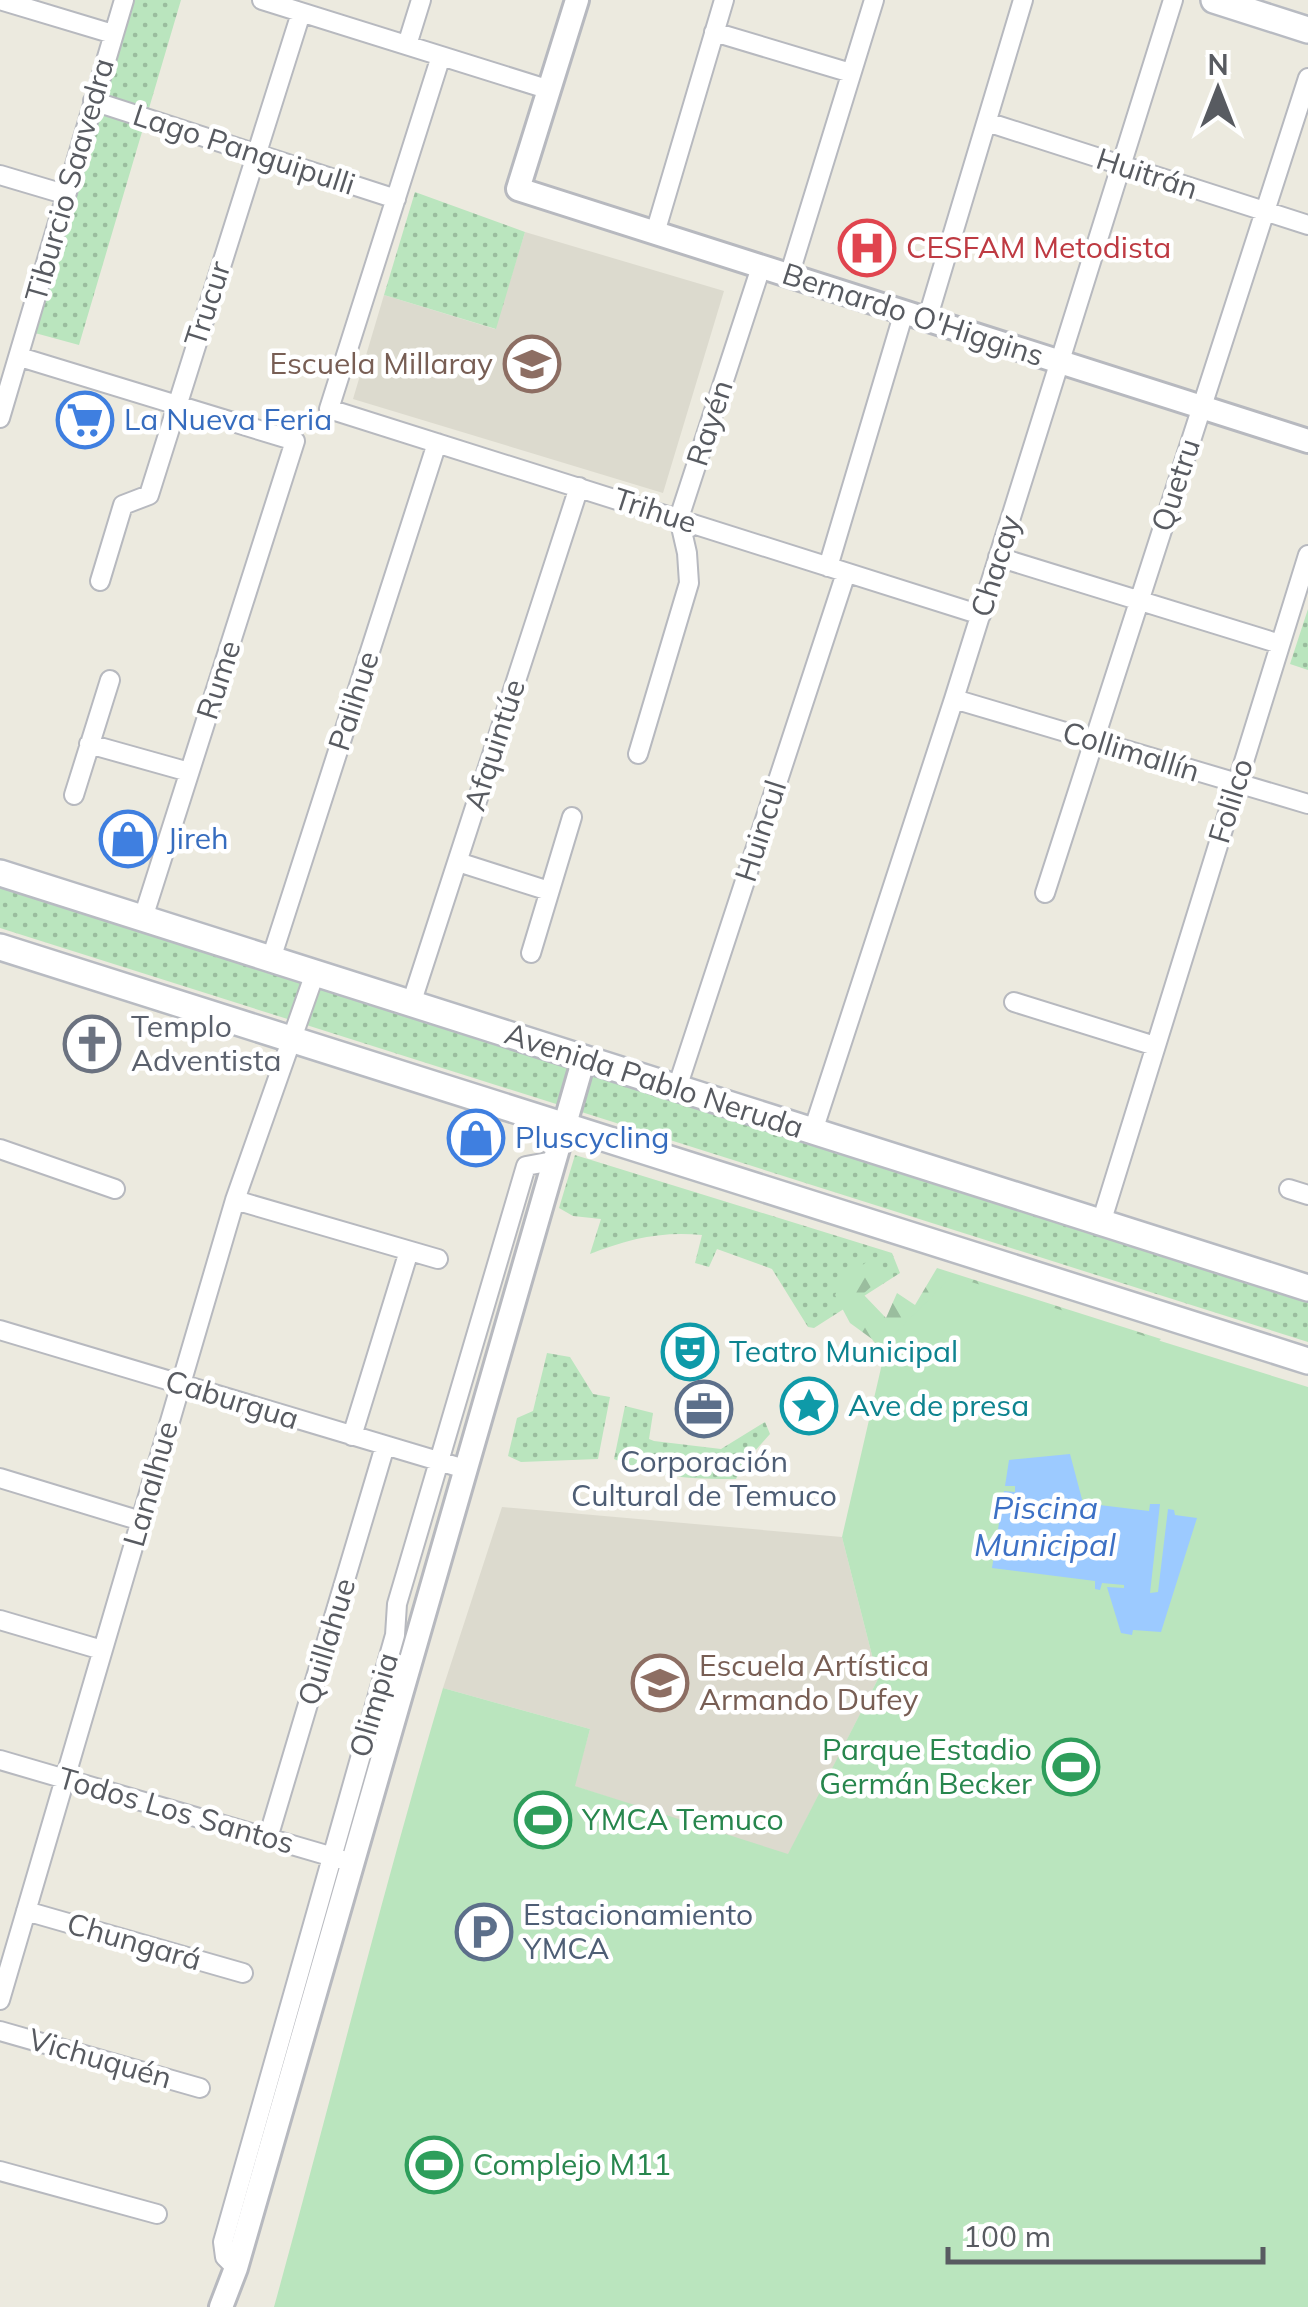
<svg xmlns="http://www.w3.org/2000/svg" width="1308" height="2307" font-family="Mulish,sans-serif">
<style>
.education{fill:#dcdace}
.grass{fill:url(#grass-dots)}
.forest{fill:url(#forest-firs)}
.garden{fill:#bae5be}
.water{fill:#9ccaff}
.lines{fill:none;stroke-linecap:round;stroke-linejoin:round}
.minor-casing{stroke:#b7b9bf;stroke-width:22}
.tertiary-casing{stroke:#b7b9bf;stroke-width:28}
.secondary-casing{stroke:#b8bbc2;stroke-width:30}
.minor{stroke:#fff;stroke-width:18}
.tertiary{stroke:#fff;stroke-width:22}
.secondary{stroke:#fff;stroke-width:25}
.labels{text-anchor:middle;stroke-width:9;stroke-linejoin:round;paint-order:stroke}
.street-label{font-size:30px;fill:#585b61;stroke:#fff}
.health-label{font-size:30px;fill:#be3a42;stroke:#fff;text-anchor:start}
.education-label{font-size:30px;fill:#785e54;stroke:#fff;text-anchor:end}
.shop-label{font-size:30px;fill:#366cbe;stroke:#fff;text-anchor:start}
.worship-label{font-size:30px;fill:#5b616d;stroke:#fff;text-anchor:start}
.culture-label{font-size:30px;fill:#0d838f;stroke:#fff;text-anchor:start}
.service-label{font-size:30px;fill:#4e5e75;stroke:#fff}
.leisure-label{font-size:30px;fill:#27864d;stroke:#fff;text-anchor:start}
.water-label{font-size:32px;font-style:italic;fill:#3c70c5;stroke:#fff}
</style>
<defs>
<pattern id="grass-dots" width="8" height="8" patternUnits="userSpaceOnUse" patternTransform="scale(2.5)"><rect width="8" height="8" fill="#bae5be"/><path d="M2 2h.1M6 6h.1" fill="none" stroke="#9abd9e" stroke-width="1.8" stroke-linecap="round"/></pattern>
<pattern id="forest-firs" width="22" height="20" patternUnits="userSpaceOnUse" patternTransform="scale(2.5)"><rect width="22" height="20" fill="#bae5be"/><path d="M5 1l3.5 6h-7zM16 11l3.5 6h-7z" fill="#9abd9e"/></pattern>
</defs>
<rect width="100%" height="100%" fill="#eceadf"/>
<path class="education" d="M525,232L724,291L663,493L353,399L384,295L495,329Z
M502,1507L842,1537L878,1679L788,1855L574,1786L590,1729L443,1688Z"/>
<path class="grass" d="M133,0H181L79,345L35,333Z
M415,192L525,232L496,329L384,295Z
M1308,609V670L1290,664Z
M0,883L1308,1297V1342L0,928Z
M575,1155L892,1253L900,1273L814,1328L808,1327L772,1269L717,1249L709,1267L695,1263L702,1235C661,1231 628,1239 590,1254L601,1219L573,1216L559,1208Z
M547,1353L570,1357L593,1394L610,1397L598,1459L521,1462L508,1456L517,1418L533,1411Z
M625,1406L653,1413L649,1439L654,1441L721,1449L765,1422L770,1434L746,1461L736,1479C693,1479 654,1478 614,1459Z"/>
<path class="forest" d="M872,1258L881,1278L863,1294L886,1318L897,1293L915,1305L937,1268L1161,1339L1129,1373L904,1388L872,1339L850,1323L835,1295L845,1278Z"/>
<path class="garden" d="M952,1276L1308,1387V2307H274C331,2101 382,1893 443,1688L590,1729L575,1786L788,1854L878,1679L842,1537L887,1342Z"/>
<path class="water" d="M1070,1454L1083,1503L1149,1511L1150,1504H1160L1150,1593L1158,1592L1168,1509L1174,1510L1175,1515L1197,1518L1161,1632L1133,1630L1132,1635L1121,1633L1107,1587L1124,1588V1585L1102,1583L1100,1590L1095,1589V1581L992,1568L1004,1491L1015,1492V1486H1005L1009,1460Z"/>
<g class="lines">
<g class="minor-casing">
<path id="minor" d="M0,0L113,34
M262,0L550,90
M714,32L851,73
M407,45L421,0
M441,56L329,409L981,615
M93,101L396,199
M987,122L1308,225
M0,175L64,194
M655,233L724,0
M789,276L874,0
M927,320L1023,0
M20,357L295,441L143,918
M0,418L124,0
M998,557L1280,644
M828,567L904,312
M100,581L123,505L149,495L301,13
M954,699L1308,804
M89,744L189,772
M638,754L689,583L687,553L679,518L761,267
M74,795L110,680
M458,862L549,891
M1045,893L1308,78
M531,953L572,817
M271,959L437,443
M1014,1002L1155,1046
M411,1004L579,487
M677,1088L846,573
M813,1131L954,699L1173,0
M0,1149L115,1189
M1289,1189L1308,1195
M235,1200L438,1259
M1101,1223L1308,555
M0,1330L465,1469
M352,1436L409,1251
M0,1478L141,1521
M0,1620L102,1650
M0,1760L340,1859
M268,1838L385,1446
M26,1911L243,1973
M0,2000L235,1200L315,973
M0,2031L200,2088
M0,2171L157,2214
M236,2268L225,2257L223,2242L395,1635L397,1604L526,1166L553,1161"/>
</g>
<g class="tertiary-casing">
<path id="tertiary" d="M577,0L518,189L1308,441
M221,2307L236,2268L584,1058"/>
</g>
<g class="secondary-casing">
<path id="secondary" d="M1214,0L1308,30
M0,873L1308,1288
M0,947L1308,1361"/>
</g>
<use href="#minor" class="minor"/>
<use href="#tertiary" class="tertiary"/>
<use href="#secondary" class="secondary"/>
</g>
<defs>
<g id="hospital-ring" transform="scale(2.875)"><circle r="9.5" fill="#fff" stroke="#e0444e" stroke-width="1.5"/><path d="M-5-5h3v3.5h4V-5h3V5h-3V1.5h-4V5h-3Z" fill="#e0444e"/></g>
<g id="school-ring" transform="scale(2.875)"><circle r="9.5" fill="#fff" stroke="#8d6e63" stroke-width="1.5"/><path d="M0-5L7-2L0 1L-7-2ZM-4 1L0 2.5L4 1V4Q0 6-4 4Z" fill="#8d6e63"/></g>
<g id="supermarket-ring" transform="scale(2.875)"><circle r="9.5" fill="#fff" stroke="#3f7fe0" stroke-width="1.5"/><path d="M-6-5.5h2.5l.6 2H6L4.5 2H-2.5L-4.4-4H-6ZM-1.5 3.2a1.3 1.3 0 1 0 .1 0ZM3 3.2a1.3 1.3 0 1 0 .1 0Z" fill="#3f7fe0"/></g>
<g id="shop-ring" transform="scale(2.875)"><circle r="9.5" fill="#fff" stroke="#3f7fe0" stroke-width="1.5"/><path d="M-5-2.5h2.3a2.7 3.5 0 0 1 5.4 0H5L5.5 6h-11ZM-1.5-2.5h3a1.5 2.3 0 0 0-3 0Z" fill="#3f7fe0"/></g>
<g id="church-ring" transform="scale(2.875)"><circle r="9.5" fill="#fff" stroke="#6b7280" stroke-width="1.5"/><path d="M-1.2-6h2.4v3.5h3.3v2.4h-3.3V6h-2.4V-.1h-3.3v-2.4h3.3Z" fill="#6b7280"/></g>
<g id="theatre-ring" transform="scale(2.875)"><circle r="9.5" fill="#fff" stroke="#0f9aa8" stroke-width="1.5"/><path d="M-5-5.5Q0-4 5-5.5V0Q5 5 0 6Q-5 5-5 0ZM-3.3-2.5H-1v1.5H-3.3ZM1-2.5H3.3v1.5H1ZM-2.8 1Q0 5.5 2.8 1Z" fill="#0f9aa8"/></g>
<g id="sight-ring" transform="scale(2.875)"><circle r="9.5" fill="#fff" stroke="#0f9aa8" stroke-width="1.5"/><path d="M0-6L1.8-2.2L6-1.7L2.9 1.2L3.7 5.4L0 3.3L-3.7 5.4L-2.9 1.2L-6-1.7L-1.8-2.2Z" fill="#0f9aa8"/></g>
<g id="office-ring" transform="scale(2.875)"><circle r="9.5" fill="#fff" stroke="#5c6f8a" stroke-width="1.5"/><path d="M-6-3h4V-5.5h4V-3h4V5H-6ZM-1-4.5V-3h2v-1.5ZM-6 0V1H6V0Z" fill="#5c6f8a"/></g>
<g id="stadium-ring" transform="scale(2.875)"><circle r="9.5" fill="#fff" stroke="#2e9e5b" stroke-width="1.5"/><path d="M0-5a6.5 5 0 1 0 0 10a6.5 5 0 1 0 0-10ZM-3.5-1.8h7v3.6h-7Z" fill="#2e9e5b"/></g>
<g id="parking-ring" transform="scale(2.875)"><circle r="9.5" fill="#fff" stroke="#5c6f8a" stroke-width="1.5"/><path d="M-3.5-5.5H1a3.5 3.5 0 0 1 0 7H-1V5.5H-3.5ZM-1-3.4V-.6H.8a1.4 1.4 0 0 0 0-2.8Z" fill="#5c6f8a"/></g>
</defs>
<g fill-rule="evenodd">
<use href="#hospital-ring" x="867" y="248"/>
<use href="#school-ring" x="532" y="364"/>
<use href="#supermarket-ring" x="85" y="420"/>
<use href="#shop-ring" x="128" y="839"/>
<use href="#church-ring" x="92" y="1044"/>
<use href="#shop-ring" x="476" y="1138"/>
<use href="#theatre-ring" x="690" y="1352"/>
<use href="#sight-ring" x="809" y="1406"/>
<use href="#office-ring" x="704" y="1409"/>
<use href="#school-ring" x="660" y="1683"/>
<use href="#stadium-ring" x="1071" y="1767"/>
<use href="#stadium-ring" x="543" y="1820"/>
<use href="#parking-ring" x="484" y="1932"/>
<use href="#stadium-ring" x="434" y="2165"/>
</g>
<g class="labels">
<g class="street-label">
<text transform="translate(244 150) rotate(18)" y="10">Lago Panguipulli</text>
<text transform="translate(1147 174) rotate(18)" y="10">Huitrán</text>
<text transform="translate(70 180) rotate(-74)" y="10">Tiburcio Saavedra</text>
<text transform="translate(208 304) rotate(-72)" y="10">Trucur</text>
<text transform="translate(913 315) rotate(18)" y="10">Bernardo O'Higgins</text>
<text transform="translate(710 423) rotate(-72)" y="10">Rayén</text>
<text transform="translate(1176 485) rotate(-72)" y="10">Quetru</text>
<text transform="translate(655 511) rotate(18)" y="10">Trihue</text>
<text transform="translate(996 566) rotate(-73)" y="10">Chacay</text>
<text transform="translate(219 680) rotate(-72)" y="10">Rume</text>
<text transform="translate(354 701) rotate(-72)" y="10">Palihue</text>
<text transform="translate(495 745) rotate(-72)" y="10">Afquintúe</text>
<text transform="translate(1131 752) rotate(17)" y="10">Collimallín</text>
<text transform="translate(1231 801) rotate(-73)" y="10">Folilco</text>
<text transform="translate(761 831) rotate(-72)" y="10">Huincul</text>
<text transform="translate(654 1081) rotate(18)" y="10">Avenida Pablo Neruda</text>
<text transform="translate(232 1400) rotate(17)" y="10">Caburgua</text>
<text transform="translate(151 1484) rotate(-74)" y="10">Lanalhue</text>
<text transform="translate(327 1642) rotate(-73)" y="10">Quillahue</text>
<text transform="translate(374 1705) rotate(-74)" y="10">Olimpia</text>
<text transform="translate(176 1811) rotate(16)" y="10">Todos Los Santos</text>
<text transform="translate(134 1942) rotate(16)" y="10">Chungará</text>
<text transform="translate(100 2059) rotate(16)" y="10">Vichuquén</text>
</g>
<g class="health-label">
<text x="906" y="258">CESFAM Metodista</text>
</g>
<g class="education-label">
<text x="493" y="374">Escuela Millaray</text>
<text x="699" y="1676" text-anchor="start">Escuela Artística<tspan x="699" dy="34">Armando Dufey</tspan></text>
</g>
<g class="shop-label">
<text x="124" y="430">La Nueva Feria</text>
<text x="167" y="849">Jireh</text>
<text x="515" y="1148">Pluscycling</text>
</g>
<g class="worship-label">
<text x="131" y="1037">Templo<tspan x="131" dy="34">Adventista</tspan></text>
</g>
<g class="culture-label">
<text x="729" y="1362">Teatro Municipal</text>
<text x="848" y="1416">Ave de presa</text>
</g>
<g class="service-label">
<text x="704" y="1472">Corporación<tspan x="704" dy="34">Cultural de Temuco</tspan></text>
<text x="523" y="1925" text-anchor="start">Estacionamiento<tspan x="523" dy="34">YMCA</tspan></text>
</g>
<g class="leisure-label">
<text x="1032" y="1760" text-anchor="end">Parque Estadio<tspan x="1032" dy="34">Germán Becker</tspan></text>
<text x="582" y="1830">YMCA Temuco</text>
<text x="473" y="2175">Complejo M11</text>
</g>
<g class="water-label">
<text x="1045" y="1519">Piscina<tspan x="1045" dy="37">Municipal</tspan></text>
</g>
</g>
<g transform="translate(1218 90)" stroke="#ffffff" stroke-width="8" paint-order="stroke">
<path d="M0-8L18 38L0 25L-18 38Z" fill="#585b61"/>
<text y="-15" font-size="28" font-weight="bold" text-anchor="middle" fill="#585b61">N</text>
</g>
<path d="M948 2247v15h315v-15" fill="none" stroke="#585b61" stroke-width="5"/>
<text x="963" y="2247" font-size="30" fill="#585b61" stroke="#ffffff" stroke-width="8" paint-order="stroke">100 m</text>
</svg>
